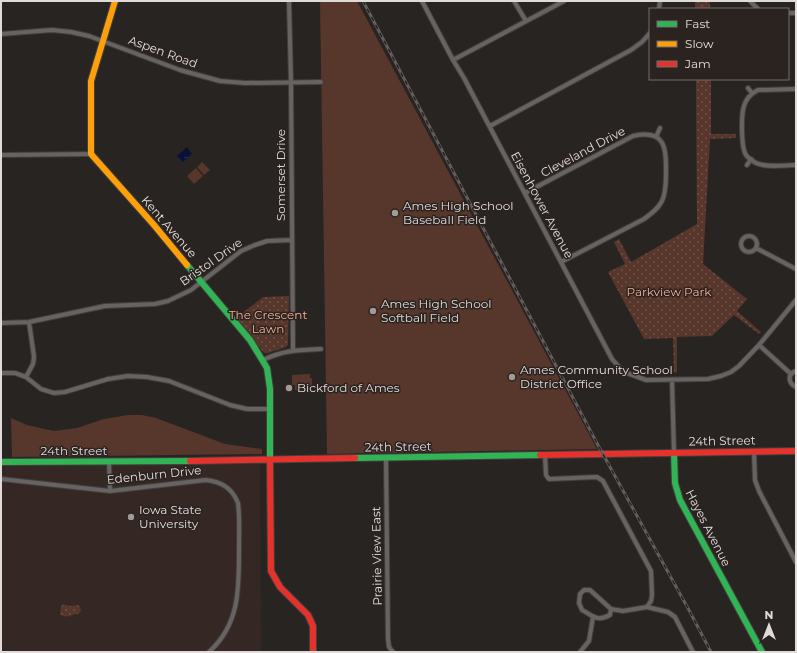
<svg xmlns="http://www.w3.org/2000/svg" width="797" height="653" font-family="Montserrat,sans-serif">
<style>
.built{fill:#352824}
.grass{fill:#57362b}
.park{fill:url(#park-dots)}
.water{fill:url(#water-ripples)}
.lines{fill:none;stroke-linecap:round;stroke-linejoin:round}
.street-casing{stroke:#423f3d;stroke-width:6}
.fast-casing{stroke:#423f3d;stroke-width:8}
.slow-casing{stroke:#423f3d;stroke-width:8}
.jam-casing{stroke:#423f3d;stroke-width:8}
.street{stroke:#666362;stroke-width:4}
.fast{stroke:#30b455;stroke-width:6}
.slow{stroke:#ff9f0a;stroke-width:6}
.jam{stroke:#e5322d;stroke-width:6}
.rail-casing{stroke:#615e5d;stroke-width:3}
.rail{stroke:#2a2320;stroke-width:1.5;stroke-dasharray:4.5;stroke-linecap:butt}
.poi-dot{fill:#a09a99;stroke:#2a2320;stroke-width:1.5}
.labels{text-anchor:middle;stroke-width:3;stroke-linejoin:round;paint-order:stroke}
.street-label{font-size:12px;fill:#e0dad9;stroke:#2a2320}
.poi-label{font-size:12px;fill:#e0dad9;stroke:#2a2320;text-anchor:start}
.park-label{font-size:12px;fill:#f5ad94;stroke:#2a2320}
</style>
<defs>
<pattern id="park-dots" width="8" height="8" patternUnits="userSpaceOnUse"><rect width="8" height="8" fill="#57362b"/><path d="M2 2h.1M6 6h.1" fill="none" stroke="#6f5249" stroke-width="1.8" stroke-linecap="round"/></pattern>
<pattern id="water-ripples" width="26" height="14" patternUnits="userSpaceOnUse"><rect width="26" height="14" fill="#0b1038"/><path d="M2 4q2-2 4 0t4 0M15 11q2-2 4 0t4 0" fill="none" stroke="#2e3254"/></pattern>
</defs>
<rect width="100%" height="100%" fill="#282422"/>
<path class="built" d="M260,460L261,652H1V462Z"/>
<path class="grass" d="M320,1H357L597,449L327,454Z
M202,162L210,170L204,175L197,167Z
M196,168L203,176L194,184L187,176Z
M310,374V378H312V392H301V390H295V385H292V375Z
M128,415H142L156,418L225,444L262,449V454L12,457L11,418L27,425L54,431L77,428L104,419Z"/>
<path class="park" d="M695,1H710V9H695Z
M696,79H711V134H736V138L710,139L703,264L747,299L737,311L761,332L759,334L734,315L712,336L677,337V372L674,373L673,338L644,339L608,272L625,264L614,242L619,239L631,262L697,224Z
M289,296L288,345L286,347L268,353H264L236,318L263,297Z
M63,604L69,606L78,605L80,607L81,611L78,614C71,613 69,620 60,614L61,607Z"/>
<path class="water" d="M187,147L192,154L183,162L177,156Z"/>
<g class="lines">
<g class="street-casing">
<path id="street" d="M289,1L291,82L293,350
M422,1L453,60L464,78L612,359L619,367L627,373L646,380L708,379L721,376L731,372L739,366L759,345L796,300
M514,1L526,21
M750,1L758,9
M659,9L660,1
M788,13H796
M1,34L52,30L71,32L89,36L180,70L220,81L245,83L321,82
M453,60L564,1
M748,88L752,93
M796,89L758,90C752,93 746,99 744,106C741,115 741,148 746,155C748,158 753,161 756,163C767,168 784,165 796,165
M490,126L631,50L642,42L650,33
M656,137L660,128
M1,155L91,154
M747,165L751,159
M525,193L633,136C666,129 666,148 666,173C666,182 666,193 662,201C658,209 651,214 644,219L561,262
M741 244a8 8 0 1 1 16 0a8 8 0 1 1-16 0Z
M756,248L796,269
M1,323L29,322L105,306L155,304L168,301L191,290L241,251L255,245L267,241L291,240
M759,345L791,374
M263,360C283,350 299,350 321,349
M796,371C787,374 788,383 796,387
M1,373H15L26,377L41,389L54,393L65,392L108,379L128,376L147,377L169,381L230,405L247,409H269
M26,377L33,364L34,357L29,322
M672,380L674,453
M754,452L755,480L759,491L796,562
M545,455L546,475L549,479L597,477L603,481L651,571L652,595L651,601L647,607L668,612L675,617L693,652
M386,458L388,639L389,647L393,652
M109,461L110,491
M1,479L110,491L206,480C222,482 232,488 238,503C240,518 239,534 239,549C239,588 240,624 209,652
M611,609L590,590H584L580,594L579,603L582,610C593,616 597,622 610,615L611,609L623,611L647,607
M580,652L589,641L593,617"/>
</g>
<g class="fast-casing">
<path id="fast" d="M187,265L250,340L267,368L270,389V463
M674,453L675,483L680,500L762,652
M355,458L540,455
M1,462L190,461"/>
</g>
<g class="slow-casing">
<path id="slow" d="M115,1L91,81V154L154,225L187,265"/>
</g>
<g class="jam-casing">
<path id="jam" d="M540,455L796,451
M190,461L355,458
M270,463L271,571L280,587L308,615L313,626V652"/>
</g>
<use href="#street" class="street"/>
<use href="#fast" class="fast"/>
<use href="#slow" class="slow"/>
<use href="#jam" class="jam"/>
<g class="rail-casing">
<path id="rail" d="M363,1L599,447L690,612L711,652"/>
</g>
<use href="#rail" class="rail"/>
</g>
<g class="poi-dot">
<circle cx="395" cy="213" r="4"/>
<circle cx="373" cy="311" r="4"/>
<circle cx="512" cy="377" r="4"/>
<circle cx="289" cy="388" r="4"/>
<circle cx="131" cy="517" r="4"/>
</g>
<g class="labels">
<g class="street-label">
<text transform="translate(163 52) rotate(20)" y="4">Aspen Road</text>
<text transform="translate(583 152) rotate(-28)" y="4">Cleveland Drive</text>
<text transform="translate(281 175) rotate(-90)" y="4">Somerset Drive</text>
<text transform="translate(542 205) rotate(62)" y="4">Eisenhower Avenue</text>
<text transform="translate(169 227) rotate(49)" y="4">Kent Avenue</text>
<text transform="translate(211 262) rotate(-35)" y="4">Bristol Drive</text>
<text transform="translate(722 441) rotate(-1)" y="4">24th Street</text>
<text transform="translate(398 447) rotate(-1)" y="4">24th Street</text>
<text x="74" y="455">24th Street</text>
<text transform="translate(154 475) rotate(-6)" y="4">Edenburn Drive</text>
<text transform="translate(708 528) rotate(63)" y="4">Hayes Avenue</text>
<text transform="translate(377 556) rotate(-91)" y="4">Prairie View East</text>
</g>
<g class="poi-label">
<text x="403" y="210">Ames High School<tspan x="403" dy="14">Baseball Field</tspan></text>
<text x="381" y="308">Ames High School<tspan x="381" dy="14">Softball Field</tspan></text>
<text x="520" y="374">Ames Community School<tspan x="520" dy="14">District Office</tspan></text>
<text x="297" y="392">Bickford of Ames</text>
<text x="139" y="514">Iowa State<tspan x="139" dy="14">University</tspan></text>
</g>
<g class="park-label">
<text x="669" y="296">Parkview Park</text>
<text x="268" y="319">The Crescent<tspan x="268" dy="14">Lawn</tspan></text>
</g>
</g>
<rect width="797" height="653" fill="none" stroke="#e0dad9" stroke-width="4"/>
<rect x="649" y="8" width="140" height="72" fill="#2a2320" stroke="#736c6a"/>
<rect x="657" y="21" width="20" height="6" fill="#30b455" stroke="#736c6a"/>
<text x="685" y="28" font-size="12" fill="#e0dad9">Fast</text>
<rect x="657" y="41" width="20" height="6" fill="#ff9f0a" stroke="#736c6a"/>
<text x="685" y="48" font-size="12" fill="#e0dad9">Slow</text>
<rect x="657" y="61" width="20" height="6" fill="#e5322d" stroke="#736c6a"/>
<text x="685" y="68" font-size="12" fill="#e0dad9">Jam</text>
<g transform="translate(769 625)" stroke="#2a2320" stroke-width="3" paint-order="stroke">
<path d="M0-3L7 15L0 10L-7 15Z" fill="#e0dad9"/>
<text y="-6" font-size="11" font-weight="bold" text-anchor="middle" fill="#e0dad9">N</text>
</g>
</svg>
